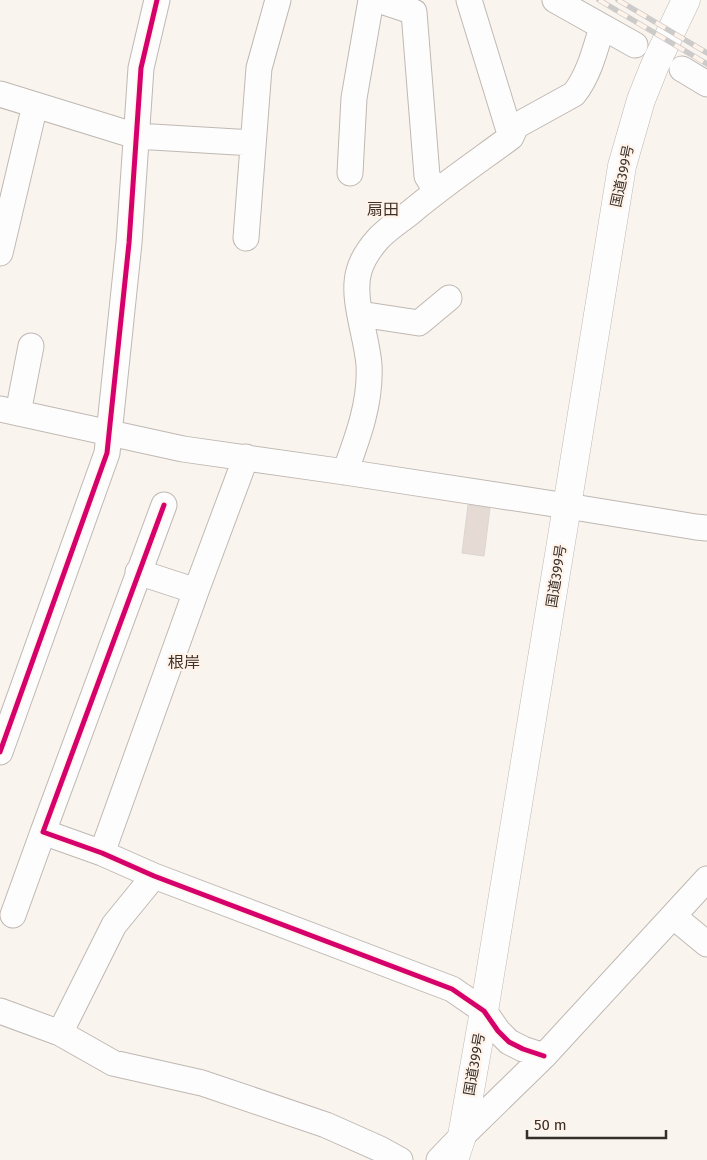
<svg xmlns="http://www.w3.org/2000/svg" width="707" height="1160" font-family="'Fira Sans','Noto Sans JP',sans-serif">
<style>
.building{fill:#e5dbd4;stroke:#dbd5d0}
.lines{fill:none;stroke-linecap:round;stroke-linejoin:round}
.minor-casing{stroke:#bfb8b3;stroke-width:27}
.highway-casing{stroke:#bfb8b3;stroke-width:29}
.minor{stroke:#fefdfd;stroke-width:25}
.highway{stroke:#fefdfd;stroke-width:28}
.rail-casing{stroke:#cdcbca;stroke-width:5.5}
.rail{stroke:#fff3ea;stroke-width:4;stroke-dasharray:11;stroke-linecap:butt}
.cycleway-casing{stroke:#fff3ea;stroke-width:8}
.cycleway{stroke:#d6006c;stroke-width:5}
.labels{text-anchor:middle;stroke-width:4.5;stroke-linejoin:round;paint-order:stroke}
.street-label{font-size:14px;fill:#362e29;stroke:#fff3ea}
.quarter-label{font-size:16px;fill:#403125;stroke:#fff3ea}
</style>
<rect width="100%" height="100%" fill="#faf4ef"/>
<path class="building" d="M468,505L490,508L484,556L462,553Z"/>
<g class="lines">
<g class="minor-casing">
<path id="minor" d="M378,0L414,12L427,176L436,191
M469,0L511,137
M555,0L635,45
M682,69L707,84
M0,94L136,136L253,143
M350,173L354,98L371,0
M246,238L259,68L278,0
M0,253L35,105
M360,314L419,323L449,298
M0,409L183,449L345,472L567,506L696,527L707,528
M18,413L31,346
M345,472C358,437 371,402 369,365C367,336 351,298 359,271C362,260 370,248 378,239C387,229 400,221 411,212C443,185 477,162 511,137L516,126L574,94C589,75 595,50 602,27
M164,505L43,832L102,853L154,876L452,989L484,1011L498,1031L509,1042L523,1049L544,1056
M138,572L196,591
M0,752L107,453L129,243L141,68L157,0
M102,853L196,591L246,457
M13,915L43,832
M673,916L707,944
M0,1011L60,1033L113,1063L202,1083L326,1125L380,1149L400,1160
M60,1033L114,925L154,876
M439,1160L462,1136L544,1056L707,879"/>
</g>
<g class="highway-casing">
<path id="highway" d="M454,1160L462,1136L484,1011L567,506L622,166L641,100L655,65L686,0"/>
</g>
<use href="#minor" class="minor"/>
<use href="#highway" class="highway"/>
<g class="rail-casing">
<path id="rail" d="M599,0L707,64
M618,0L707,53"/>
</g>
<use href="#rail" class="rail"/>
<g class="cycleway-casing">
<path id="cycleway" d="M164,505L43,832L102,853L154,876L452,989L484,1011L498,1031L509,1042L523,1049L544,1056
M0,752L107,453L129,243L141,68L157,0"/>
</g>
<use href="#cycleway" class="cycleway"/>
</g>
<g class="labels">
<g class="street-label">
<text transform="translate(622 176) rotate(-78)" y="5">国道399号</text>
<text transform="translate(556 576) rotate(-81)" y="5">国道399号</text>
<text transform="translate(474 1064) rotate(-80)" y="5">国道399号</text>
</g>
<g class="quarter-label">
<text x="383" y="215">扇田</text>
<text x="184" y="668">根岸</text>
</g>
</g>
<path d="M527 1130v8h139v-8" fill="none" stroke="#362e29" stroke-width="2.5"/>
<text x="534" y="1130" font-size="15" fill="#362e29" stroke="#fff3ea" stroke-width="4" paint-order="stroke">50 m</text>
</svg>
